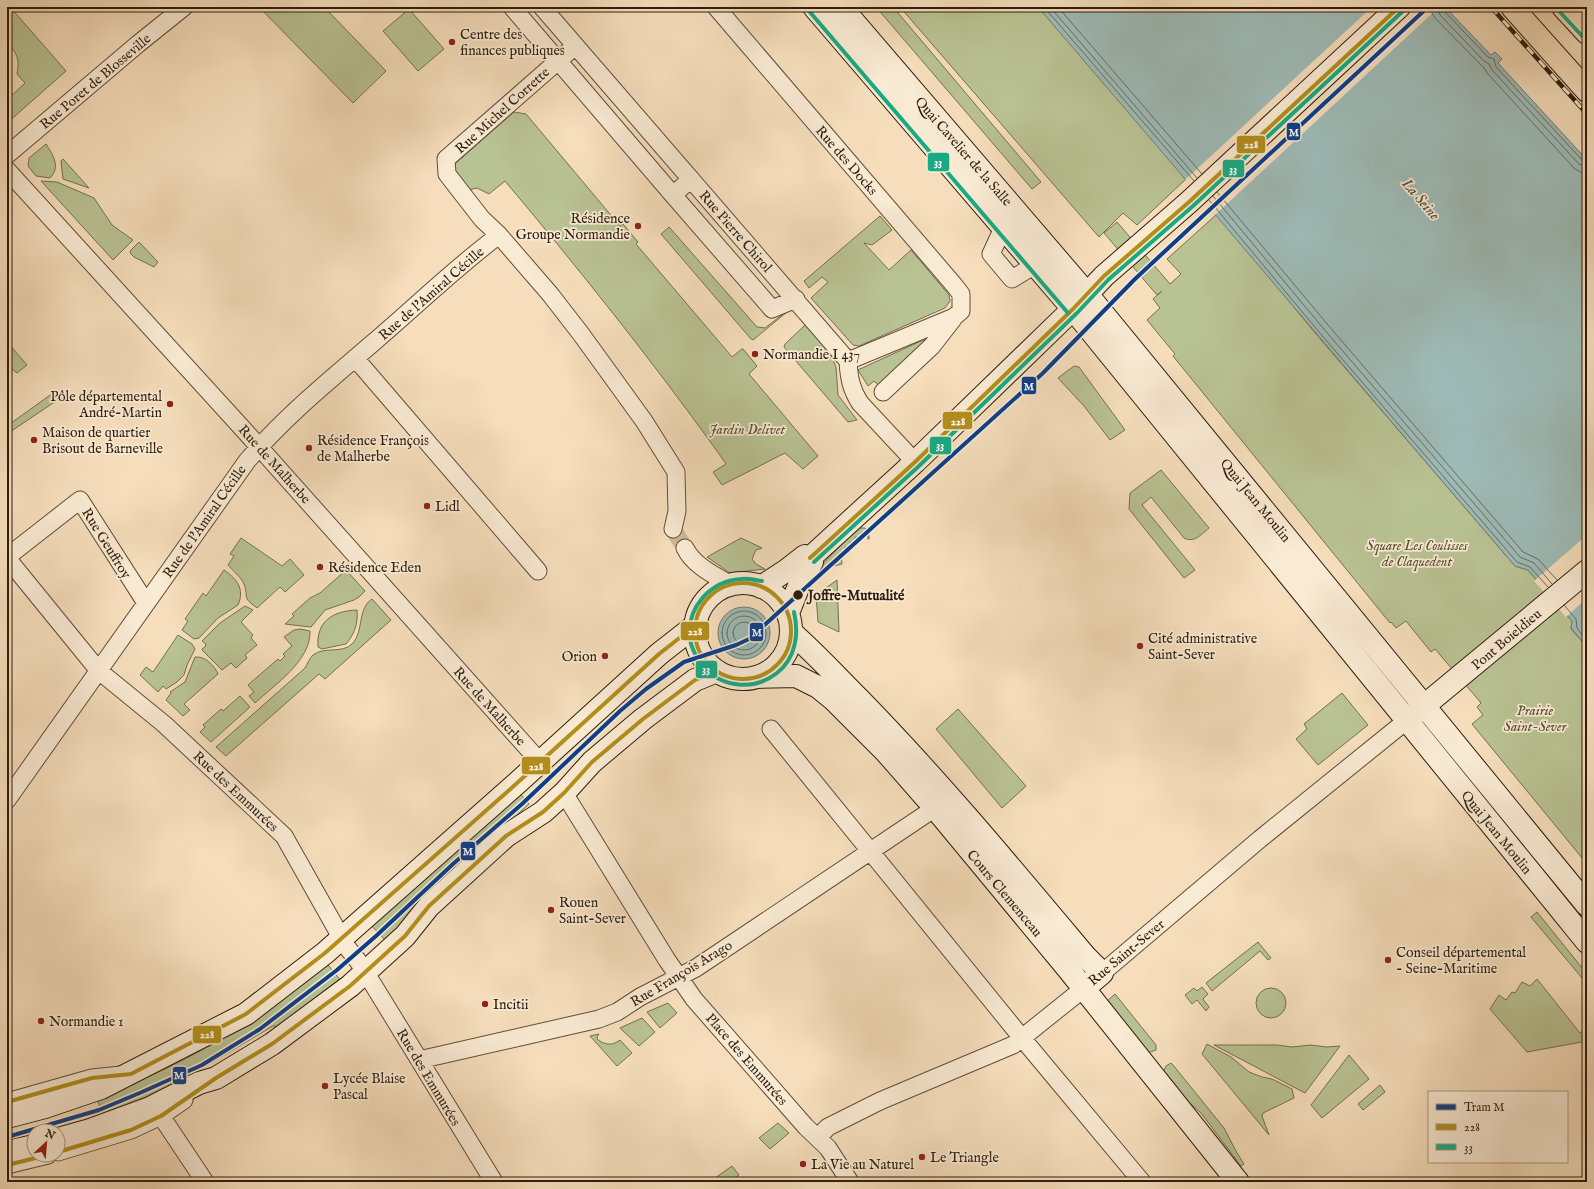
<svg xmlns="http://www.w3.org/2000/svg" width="1594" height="1189" font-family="'IM FELL English',serif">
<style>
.green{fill:#b9c293;stroke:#747050}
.water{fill:#9ebbb7;stroke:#717c73}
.pier{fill:#f6debc}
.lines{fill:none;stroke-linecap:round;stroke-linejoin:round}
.shore{stroke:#666c62;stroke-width:1}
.street-tunnel{stroke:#ceb799;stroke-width:17;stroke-dasharray:17 8;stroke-linecap:butt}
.street-casing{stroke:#604d39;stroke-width:19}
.secondary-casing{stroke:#2e1d0d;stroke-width:24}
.primary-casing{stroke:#2e1d0d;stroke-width:24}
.street{stroke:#f9ead3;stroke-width:17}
.secondary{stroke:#f9ead3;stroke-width:22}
.primary{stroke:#f6debc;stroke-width:22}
.rail-casing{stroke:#2e1d0d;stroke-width:4.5}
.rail{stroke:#f9ead3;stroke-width:3;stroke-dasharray:9;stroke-linecap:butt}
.bus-1-casing{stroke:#f9ead3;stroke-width:7}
.bus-2-casing{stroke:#f9ead3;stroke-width:7}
.bus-1{stroke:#b38e1b;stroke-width:4}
.bus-2{stroke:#19aa83;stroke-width:4}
.tram-1-casing{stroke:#f9ead3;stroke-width:7}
.tram-1{stroke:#0b3e8b;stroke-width:4}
.poi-dot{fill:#8f2418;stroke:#f9ead3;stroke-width:1.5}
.stop-dot{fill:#2e1d0d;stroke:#f9ead3;stroke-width:1.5}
.labels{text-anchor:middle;stroke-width:3.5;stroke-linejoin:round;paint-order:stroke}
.poi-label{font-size:14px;fill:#2e1d0d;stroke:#f9ead3;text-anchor:start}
.street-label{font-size:14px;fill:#2e1d0d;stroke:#f9ead3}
.park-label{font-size:14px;font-style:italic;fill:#584f35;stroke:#f9ead3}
.stop-label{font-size:14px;font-weight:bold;fill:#2e1d0d;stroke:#f9ead3;text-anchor:start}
.water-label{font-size:15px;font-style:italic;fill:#504c40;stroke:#f9ead3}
.line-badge{stroke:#f9ead3;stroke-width:1.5}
.badge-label{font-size:11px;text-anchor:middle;font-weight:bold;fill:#fff}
</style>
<rect width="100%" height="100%" fill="#f6debc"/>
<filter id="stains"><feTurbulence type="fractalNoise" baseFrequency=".005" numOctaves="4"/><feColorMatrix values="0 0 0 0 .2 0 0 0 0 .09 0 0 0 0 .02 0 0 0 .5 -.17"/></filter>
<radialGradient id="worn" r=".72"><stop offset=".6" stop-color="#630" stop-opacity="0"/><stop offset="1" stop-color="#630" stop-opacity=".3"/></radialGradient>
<path class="green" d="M7,7H10L66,71L7,123V100L25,83L17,74C20,58 17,54 7,42Z
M259,7H324L386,71L353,103Z
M876,7H893L1041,182L1032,189Z
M900,7H1039L1186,179L1137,225L1123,213L1099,237Z
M409,9L444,49L418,71L383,31Z
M514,112L526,114L620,226L623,224L638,242L636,244L732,357L742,349H743L757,366L749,374L818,456L803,469L785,453L722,485L713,472L726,464L717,451C650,358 579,269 505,181L489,194L477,188L464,191L447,171Z
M46,144C53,155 61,167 50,178L36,176L28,166L29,158Z
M63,159L89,188L63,179L61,161Z
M41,181L57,182L94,198L112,225L133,240L113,260Z
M1217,214L1316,334L1515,566L1528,570L1572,621L1571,629L1587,647V864L1472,724L1483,715L1477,707L1481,703L1476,697L1435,649L1431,652L1406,621L1396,628L1391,622L1390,623L1173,356L1175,354L1147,320L1160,308L1153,299L1162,291L1157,295L1104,233L1117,222L1170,284L1181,274L1167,259Z
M880,216L892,230L872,245L864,243L889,270L911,250L949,295L950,301L945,308L859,346L853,345L811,298L828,282L822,277L809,288L804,281Z
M669,227L757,327L765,328L787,311V312L753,340L751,339L661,234Z
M139,242L158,262L154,267L134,257L130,253L131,250Z
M807,325L824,344L831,355L836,367L838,395L857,420L848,422L784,347L785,344L804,326Z
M923,340L925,341L878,385L874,381L868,386L858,370Z
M7,342L27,365L17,373L7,365Z
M1074,366L1079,367L1125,430L1110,440L1084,406L1058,378Z
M53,393L59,399L7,434V426Z
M1161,470L1209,528C1201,535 1194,543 1184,538L1151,497L1142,505L1195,570L1184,578L1129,509L1130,493Z
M857,528H865L869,533V539H868L867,532L861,533V537H855V542H850V546L845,547V552L841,553L842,564L834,566L815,577L821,566Z
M241,538L282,566L290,559L304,575L285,592L280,587L257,608C241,596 249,599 244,584C241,577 233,571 228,565L234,556L230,554Z
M741,538L762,548L756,550L752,559L756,564L765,569L730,573L707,557Z
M224,570C237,579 245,589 238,605L218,618L199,638L194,639L182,630L188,621L185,619L203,593L206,596Z
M346,570L365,591L359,597L354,600L325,610L311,627L285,624L294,616L292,614L310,598L320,593Z
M837,580L839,632L818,622L816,595Z
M372,599L391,620L325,679L319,674L226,756L216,747L305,668C307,664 310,658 313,655C324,646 342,654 352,644C364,632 357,609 372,599Z
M245,606L253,610L241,622L253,635L251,638L257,645L245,655L247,658L236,668L231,663L222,670L203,651L202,649L205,647L206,644L202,641L220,623Z
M357,610C358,624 355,633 346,644L322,649L318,647C316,621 333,611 357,610Z
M300,629L310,631C311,661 274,685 255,703L249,696L254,692L248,685L278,659L280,661L285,656L283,654L292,646L284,637L294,630Z
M178,635L192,644L195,649L187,665L184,675L177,682L166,689L163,686L158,692L140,675L146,667L153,672Z
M195,657C205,656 214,665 218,674L184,704L190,710L183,716L166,700L171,693L170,692L185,682Z
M1342,693L1368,725L1318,765L1296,739L1307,729L1304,724Z
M240,696L250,707L211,742L200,732L205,727L203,725L221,709L223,711Z
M958,709L1026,786L1002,808L936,729Z
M517,790L529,804L420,906L388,943L367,921Z
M1537,912L1587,974V984L1531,917Z
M1258,942L1271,958L1268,960L1260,951L1212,991L1206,983Z
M324,960L342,982L281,1027L273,1026L177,1083L152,1095L102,1114L97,1098C145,1079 193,1058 236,1029C266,1008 295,983 324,960Z
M1537,979L1580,1033L1587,1027V1041L1527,1052L1490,1009L1499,995L1506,1000L1512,992L1515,993L1522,982L1530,986Z
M1202,987L1208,994L1203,999L1209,1007L1206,1011L1197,1000L1192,1004L1185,995L1194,988L1197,991Z
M1256 1003a15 15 0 1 1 30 0a15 15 0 1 1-30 0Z
M1115,994L1156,1045V1050L1148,1053L1105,1003Z
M668,1003L677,1013L660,1028L647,1012Z
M642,1018L655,1032L639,1046L620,1028Z
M599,1034L597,1037L598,1040C606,1045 612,1046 620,1040L632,1053L617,1066L590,1036Z
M1207,1044L1231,1057L1249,1072L1262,1077L1272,1079L1292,1089L1294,1098L1263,1113L1262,1116L1269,1135L1202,1054Z
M1214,1045H1277L1292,1047L1311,1045L1327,1047L1340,1046L1305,1093Z
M1349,1055L1369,1079L1322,1118L1311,1105Z
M1171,1063L1173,1065L1224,1128L1237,1153L1244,1164L1241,1166L1201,1113L1192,1105L1180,1098L1163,1073L1166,1066Z
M1380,1085L1385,1092L1363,1110L1358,1104Z
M778,1123L789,1133L770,1149L759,1138Z
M732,1166L739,1175L731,1182H719L715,1178Z"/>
<path class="water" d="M1038,7H1445L1491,55L1495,52L1502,59L1498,63L1587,160V647L1571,628L1572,621L1528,570L1515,566C1355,380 1198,193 1038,7Z
M718 633a26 26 0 1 1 52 0a26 26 0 1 1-52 0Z"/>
<path class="pier" d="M1372,7H1439L1215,215L1185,180Z
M1587,535V598L1566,617L1534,581Z"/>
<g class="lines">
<path class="shore" d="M1044,7L1194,181
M1050,7L1197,178
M1058,7L1202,174
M1432,7V13L1435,18L1484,68L1488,74L1574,168L1580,172L1587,173
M1438,7L1440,15L1484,61L1489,64L1492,70L1579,164L1587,167
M1443,7L1444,11L1488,57L1494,59L1496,67L1582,160L1587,162
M1217,192L1328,325L1523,552L1538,559L1557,580
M1213,196L1323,328L1520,557L1534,563L1552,584
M1209,200L1319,332L1517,562L1530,567L1548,587
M1564,605L1576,619L1577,628L1587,641
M722 633a22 22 0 1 1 44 0a22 22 0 1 1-44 0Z
M727 633a17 17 0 1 1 34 0a17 17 0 1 1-34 0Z
M733 633a11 11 0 1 1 22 0a11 11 0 1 1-22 0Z"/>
<path class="street-tunnel" d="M673,529L685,548"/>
<g class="street-casing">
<path id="street" d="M512,7L673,195L691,179
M542,7L848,361C849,378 851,389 860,403L915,462
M716,7L954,285L961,294V311L954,317L848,361
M575,46L446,159L447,174L482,219L499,235L550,294L581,334L644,421L676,472L677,511L673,529
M7,155L138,44L184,7
M7,170L243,429L540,762
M673,195L772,309L796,299
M1003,228L991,254L1012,279L1035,265
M355,358L538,571
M883,392L932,346L953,319
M685,548C694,566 714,575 731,585
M7,557L80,500L146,603
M7,558L99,671L164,724L284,836L346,946L358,961L374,986L494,1182
M771,729L1022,1038L1142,1182
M564,793L667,960L694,999L806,1127L828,1148L850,1182
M7,800L247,461C284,417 330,380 374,342C415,307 455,268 499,235
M1102,973L1260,839L1406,721
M419,1060L599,1019L617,1012L640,997L696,968L935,808
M7,1102L92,1078L121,1075
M161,1116L205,1182
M818,1137L828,1127L880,1101L1013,1045L1083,989
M58,1152L131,1130L161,1116L184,1100
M7,1165L48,1155"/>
</g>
<g class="secondary-casing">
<path id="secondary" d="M814,7L1073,309L1587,942
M841,7L1087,294L1587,905
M810,558L915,462L1073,309L1104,276L1189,202L1399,7
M695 631a48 48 0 1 1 96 0a48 48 0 1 1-96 0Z
M761,587L787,570L805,556L810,558
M788,613L802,578L812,562L810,558
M791,632C815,653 837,677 860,700C939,781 1012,869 1085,956L1102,973L1083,989
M756,677L796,676L818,687L834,700L886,752L935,808L1069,970L1238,1182
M1413,715L1587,571
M7,1117L45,1107L101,1088L246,1014L325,953L516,784L659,654L696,625
M58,1139L90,1130L150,1108L199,1083L216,1078L272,1044L350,986L405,936L429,906L506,836L543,812L564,793L592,762L643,719L695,680L717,671
M7,1152L34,1146"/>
</g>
<g class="primary-casing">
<path id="primary" d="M1512,7L1587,91
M1563,7L1587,33"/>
</g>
<use href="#street" class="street"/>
<use href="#secondary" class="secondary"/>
<use href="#primary" class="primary"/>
<g class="rail-casing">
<path id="rail" d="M1491,7L1587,114"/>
</g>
<use href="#rail" class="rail"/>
<g class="bus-1-casing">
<path id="bus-1" d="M810,558L915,462L1073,309L1104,276L1189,202L1399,7
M695 631a48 48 0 1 1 96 0a48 48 0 1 1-96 0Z
M7,1102L92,1078L131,1074L246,1014L325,953L516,784L659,654L696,625
M58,1152L131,1130L161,1116L216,1078L272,1044L350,986L405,936L429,906L506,836L543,812L564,793L592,762L643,719L695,680L717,671
M7,1165L48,1155"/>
</g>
<g class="bus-2-casing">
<path id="bus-2" d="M809,11L1068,313
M1559,11L1583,37
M814,562L919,466L1077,313L1108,280L1193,206L1403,11
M762,581C755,580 747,578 741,579C710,581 686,608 690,639C691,649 697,658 703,666C722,688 754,691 777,673C796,658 799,634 794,612"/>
</g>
<use href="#bus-1" class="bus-1"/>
<use href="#bus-2" class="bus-2"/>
<g class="tram-1-casing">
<path id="tram-1" d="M7,1137L99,1110L142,1092L202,1065L260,1029L337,970L376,936L453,864L522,804L620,711L646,689L684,662L736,645L749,639L1043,373L1135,279L1428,7"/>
</g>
<use href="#tram-1" class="tram-1"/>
</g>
<g class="poi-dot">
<circle cx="452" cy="42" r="4"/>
<circle cx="638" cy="226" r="4"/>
<circle cx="755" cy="354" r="4"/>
<circle cx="170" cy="404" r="4"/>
<circle cx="34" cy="440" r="4"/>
<circle cx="309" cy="448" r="4"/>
<circle cx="427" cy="506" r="4"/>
<circle cx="320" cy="567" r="4"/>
<circle cx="1140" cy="646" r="4"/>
<circle cx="605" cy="656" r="4"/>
<circle cx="551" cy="910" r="4"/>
<circle cx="1388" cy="960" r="4"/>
<circle cx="485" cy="1004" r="4"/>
<circle cx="41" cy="1021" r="4"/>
<circle cx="325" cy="1086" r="4"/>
<circle cx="922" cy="1157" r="4"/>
<circle cx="803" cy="1164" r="4"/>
</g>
<circle class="stop-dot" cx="798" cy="595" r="5.5"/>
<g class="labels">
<g class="poi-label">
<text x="460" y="39">Centre des<tspan x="460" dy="16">finances publiques</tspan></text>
<text x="630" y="223" text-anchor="end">Résidence<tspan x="630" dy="16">Groupe Normandie</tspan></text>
<text x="763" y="359">Normandie I 437</text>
<text x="162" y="401" text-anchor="end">Pôle départemental<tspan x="162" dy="16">André-Martin</tspan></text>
<text x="42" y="437">Maison de quartier<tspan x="42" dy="16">Brisout de Barneville</tspan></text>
<text x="317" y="445">Résidence François<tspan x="317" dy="16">de Malherbe</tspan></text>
<text x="435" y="511">Lidl</text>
<text x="328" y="572">Résidence Eden</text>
<text x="1148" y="643">Cité administrative<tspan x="1148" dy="16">Saint-Sever</tspan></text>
<text x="597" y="661" text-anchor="end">Orion</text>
<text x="559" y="907">Rouen<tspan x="559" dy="16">Saint-Sever</tspan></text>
<text x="1396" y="957">Conseil départemental<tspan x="1396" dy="16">- Seine-Maritime</tspan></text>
<text x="493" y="1009">Incitii</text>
<text x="49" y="1026">Normandie 1</text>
<text x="333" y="1083">Lycée Blaise<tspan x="333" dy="16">Pascal</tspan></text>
<text x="930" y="1162">Le Triangle</text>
<text x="811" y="1169">La Vie au Naturel</text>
</g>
<g class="street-label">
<text transform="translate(95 81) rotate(-40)" y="5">Rue Poret de Blosseville</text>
<text transform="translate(502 110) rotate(-42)" y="5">Rue Michel Corrette</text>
<text transform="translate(964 151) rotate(49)" y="5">Quai Cavelier de la Salle</text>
<text transform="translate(847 160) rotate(49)" y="5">Rue des Docks</text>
<text transform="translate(736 231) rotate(49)" y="5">Rue Pierre Chirol</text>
<text transform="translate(431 293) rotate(-41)" y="5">Rue de l'Amiral Cécille</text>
<text transform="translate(275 464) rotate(48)" y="5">Rue de Malherbe</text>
<text transform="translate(1256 500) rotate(51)" y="5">Quai Jean Moulin</text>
<text transform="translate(204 521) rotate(-55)" y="5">Rue de l'Amiral Cécille</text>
<text transform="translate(107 543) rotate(58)" y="5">Rue Geuffroy</text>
<text transform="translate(1506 639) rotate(-40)" y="5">Pont Boieldieu</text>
<text transform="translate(490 706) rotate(48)" y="5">Rue de Malherbe</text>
<text transform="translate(236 791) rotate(43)" y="5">Rue des Emmurées</text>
<text transform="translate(1497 832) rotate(51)" y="5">Quai Jean Moulin</text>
<text transform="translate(1005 893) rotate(50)" y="5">Cours Clemenceau</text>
<text transform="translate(1126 952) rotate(-40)" y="5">Rue Saint-Sever</text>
<text transform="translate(681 973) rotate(-31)" y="5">Rue François Arago</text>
<text transform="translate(747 1059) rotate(49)" y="5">Place des Emmurées</text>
<text transform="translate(429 1077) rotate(59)" y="5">Rue des Emmurées</text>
</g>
<g class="park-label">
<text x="747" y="434">Jardin Delivet</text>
<text x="1417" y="550">Square Les Coulisses<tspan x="1417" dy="16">de Claquedent</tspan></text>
<text x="1535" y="715">Prairie<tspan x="1535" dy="16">Saint-Sever</tspan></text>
</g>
<g class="stop-label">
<text x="808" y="600">Joffre-Mutualité</text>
</g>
<g class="water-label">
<text transform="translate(1421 199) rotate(49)" y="5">La Seine</text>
</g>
</g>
<g class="line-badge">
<rect x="1286" y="122" width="15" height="19" rx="4" fill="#0b3e8b"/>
<rect x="1236" y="135" width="30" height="19" rx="4" fill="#b38e1b"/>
<rect x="927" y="152" width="23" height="20" rx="4" fill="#19aa83"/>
<rect x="1222" y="159" width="23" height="19" rx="4" fill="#19aa83"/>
<rect x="1021" y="376" width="16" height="19" rx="4" fill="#0b3e8b"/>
<rect x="942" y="411" width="31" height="19" rx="4" fill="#b38e1b"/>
<rect x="929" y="436" width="23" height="19" rx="4" fill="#19aa83"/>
<rect x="680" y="621" width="30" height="20" rx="4" fill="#b38e1b"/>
<rect x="749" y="622" width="15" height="20" rx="4" fill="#0b3e8b"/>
<rect x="695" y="660" width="23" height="19" rx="4" fill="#19aa83"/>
<rect x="521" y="756" width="30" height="19" rx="4" fill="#b38e1b"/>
<rect x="460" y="841" width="16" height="20" rx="4" fill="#0b3e8b"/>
<rect x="192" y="1025" width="30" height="19" rx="4" fill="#b38e1b"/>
<rect x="172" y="1066" width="15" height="19" rx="4" fill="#0b3e8b"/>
</g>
<g class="badge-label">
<text x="1294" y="136">M</text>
<text x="1251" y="148">228</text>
<text x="938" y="166">33</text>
<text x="1233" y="173">33</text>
<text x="1029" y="390">M</text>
<text x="958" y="425">228</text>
<text x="940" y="449">33</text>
<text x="695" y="635">228</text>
<text x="757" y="636">M</text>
<text x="706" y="673">33</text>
<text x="536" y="770">228</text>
<text x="468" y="855">M</text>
<text x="207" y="1038">228</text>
<text x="179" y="1079">M</text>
</g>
<rect width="1594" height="1189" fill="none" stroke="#f6debc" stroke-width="24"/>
<rect x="8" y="8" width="1578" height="1173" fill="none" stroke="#2e1d0d" stroke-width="2"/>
<rect x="12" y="12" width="1570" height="1165" fill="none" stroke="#2e1d0d"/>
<rect x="1428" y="1091" width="140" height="72" fill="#f9ead3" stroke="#a89884"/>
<rect x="1436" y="1104" width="20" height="6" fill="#0b3e8b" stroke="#a89884"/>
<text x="1464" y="1111" font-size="12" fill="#2e1d0d">Tram M</text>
<rect x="1436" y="1124" width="20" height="6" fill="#b38e1b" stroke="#a89884"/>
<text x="1464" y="1131" font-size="12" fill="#2e1d0d">228</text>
<rect x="1436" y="1144" width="20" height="6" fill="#19aa83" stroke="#a89884"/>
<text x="1464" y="1151" font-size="12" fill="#2e1d0d">33</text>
<g transform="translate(46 1143) rotate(26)"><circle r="19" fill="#f9ead3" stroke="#a89884"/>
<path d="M0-3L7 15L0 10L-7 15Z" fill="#8f2418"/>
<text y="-6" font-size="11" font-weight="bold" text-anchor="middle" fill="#2e1d0d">N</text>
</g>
<rect width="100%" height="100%" filter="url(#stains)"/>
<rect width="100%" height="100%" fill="url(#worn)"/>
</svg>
